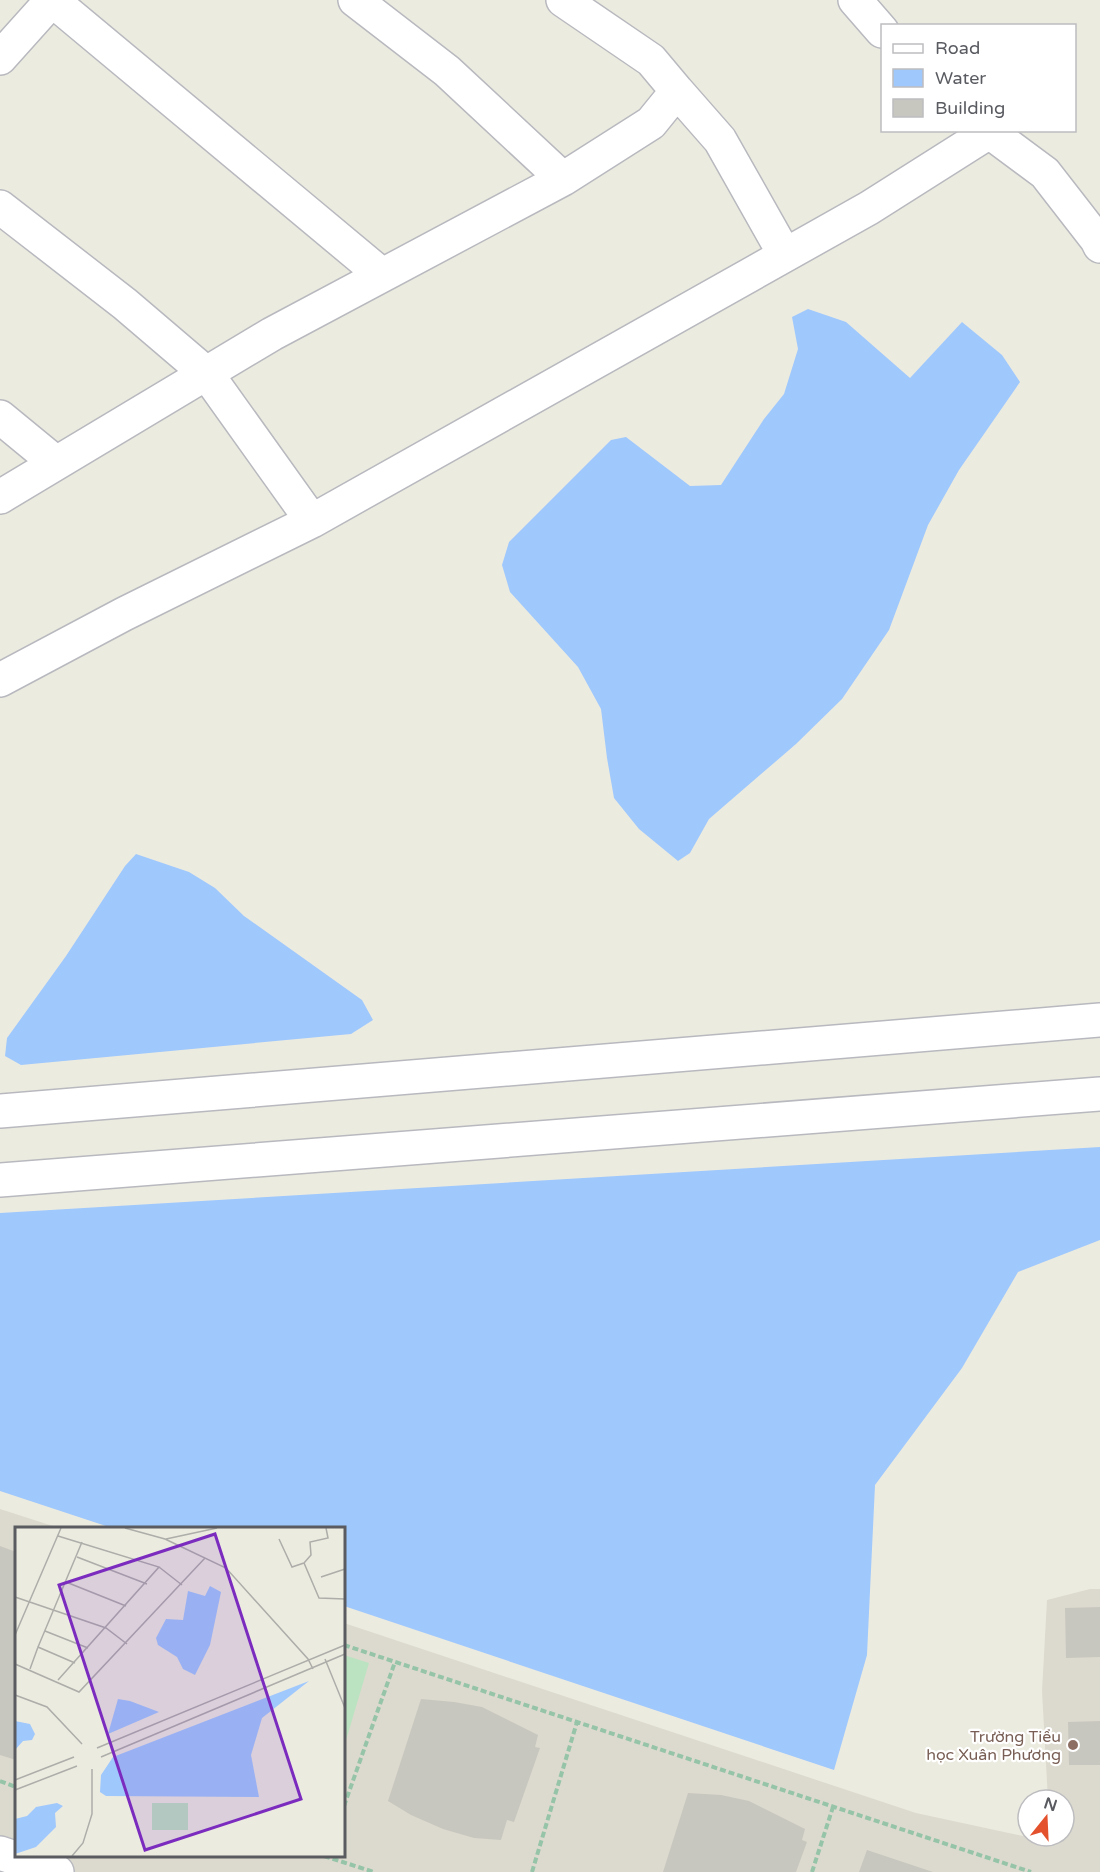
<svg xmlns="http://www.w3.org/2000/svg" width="1100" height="1872" font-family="'Varela Round',sans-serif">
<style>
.education{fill:#dcdace}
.green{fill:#bce3c1}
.water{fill:#9fc8fd}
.building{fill:#c8c7bf}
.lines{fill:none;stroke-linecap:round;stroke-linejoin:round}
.minor-casing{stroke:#b8b9bf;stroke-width:36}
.path{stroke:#96c4a8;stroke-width:4;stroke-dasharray:6 3;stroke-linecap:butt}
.minor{stroke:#fff;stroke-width:33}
.education-dot{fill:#8d6e63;stroke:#fff;stroke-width:2}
.labels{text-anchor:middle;stroke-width:4.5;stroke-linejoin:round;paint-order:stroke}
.education-label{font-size:16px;fill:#785e54;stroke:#fff;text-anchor:end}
.inset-road{fill:none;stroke:#adada9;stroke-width:1.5}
.view{fill:#7b2cbf;fill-opacity:0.15;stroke:#7b2cbf;stroke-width:3}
.inset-edge{fill:none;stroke:#595b61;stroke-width:3}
</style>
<rect width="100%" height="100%" fill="#ecebe0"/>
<path class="education" d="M0,1509L59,1528H16V1856H344V1623L916,1813L1051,1842V1836H1064V1800H1048L1042,1691L1047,1600L1090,1589H1100V1872H0Z"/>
<path class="green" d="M344,1655L369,1663L344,1747Z"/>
<path class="water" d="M808,309L846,322L910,378L962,322L1002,355L1020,382L959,470L928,525L889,630L842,699L796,744L709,819L690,853L678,861L639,829L614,798L607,758L601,709L578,667L510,592L502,565L509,542L611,440L626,437L690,486L721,485L764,419L784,394L798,349L792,317Z
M136,854L189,872L215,888L244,916L362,1000L373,1020L351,1034L21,1065L5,1056L7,1038L66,956L125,866Z
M1100,1147V1240L1018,1272L962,1368L875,1485L867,1655L834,1770L344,1606V1528H112L0,1491V1213Z"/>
<path class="building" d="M0,1546L16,1552V1760L0,1755Z
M1100,1607V1657L1066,1658L1065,1608Z
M421,1699L454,1702L482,1707L538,1735L535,1747L540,1748L514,1822L507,1820L501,1840L474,1838L443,1829L411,1815L388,1801Z
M1100,1721V1765H1069L1068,1722Z
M688,1793L721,1795L749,1801L805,1829L802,1840L807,1842L796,1872H663Z
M867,1850L933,1872H859Z"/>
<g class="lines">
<g class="minor-casing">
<path id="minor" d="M52,0L382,275
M355,0L447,71L563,179
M855,0L882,31
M0,58L52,0
M677,91L720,140L785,255
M987,130L1045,173L1097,240L1100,246
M0,207L125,304L207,374L312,521
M0,417L56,463
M0,497L272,334L563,179L651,123L677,91L651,60L563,0
M0,680L124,614L312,521L869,208L989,132
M0,1111L1100,1020
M0,1180L1100,1094
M0,1853L57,1872"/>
</g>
<path class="path" d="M344,1645L1031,1872
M0,1781L16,1787
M344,1806L395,1662
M324,1856L374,1872
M532,1872L577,1722
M812,1872L833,1807"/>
<use href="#minor" class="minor"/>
</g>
<circle class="education-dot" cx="1073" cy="1745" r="6"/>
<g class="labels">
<g class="education-label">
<text x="1061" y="1742">Trường Tiểu<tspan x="1061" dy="18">học Xuân Phương</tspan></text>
</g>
</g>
<g transform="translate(15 1527)">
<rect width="330" height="330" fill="#ecebe0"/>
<path d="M137,276H173V303H137Z" fill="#bce3c1"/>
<path d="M195,59L206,65L195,118L180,148L168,142L162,130L143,118L141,111L151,92L168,93L173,64L190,69ZM294,154L247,191L236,228L244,270L91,269L85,265L86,248L98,230ZM103,172L115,174L144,185L93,207ZM0,194L15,197L20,207L17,213L8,214L0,223ZM42,276L48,279L40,286L41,300L21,320L0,327V292L12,289L21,280Z" fill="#9fc8fd"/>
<path class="inset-road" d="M110,1L150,12L211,41L293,132L298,142M43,9L144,40L43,153M151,12L202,1M264,12L277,40L289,36L304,71L330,72M62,30L132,57M289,36L296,28L295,15L313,11L311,1M144,40L167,58M306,50L330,42M51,55L111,79M0,70L91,101L112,117M30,104L73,121M0,108L46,1M310,132L330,181M60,136L23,120L67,15M0,137L64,165L190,31M15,142L23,120M0,168L32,180L67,217M82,221L330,118M86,230L330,127M0,253L59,230M0,263L62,239M57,329L68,316L77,287V242"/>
<path class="view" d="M200,7L286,272L130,323L44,58Z"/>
<rect width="330" height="330" class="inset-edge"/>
</g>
<rect x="881" y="24" width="195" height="108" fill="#ffffff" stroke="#bdbdc0" stroke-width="1.5"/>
<rect x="893" y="44" width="30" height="9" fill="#ffffff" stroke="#bdbdc0" stroke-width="1.5"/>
<text x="935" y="54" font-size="18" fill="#595b61">Road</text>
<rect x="893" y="69" width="30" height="18" fill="#9fc8fd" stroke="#bdbdc0" stroke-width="1.5"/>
<text x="935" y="84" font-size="18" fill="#595b61">Water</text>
<rect x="893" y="99" width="30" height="18" fill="#c8c7bf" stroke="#bdbdc0" stroke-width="1.5"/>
<text x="935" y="114" font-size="18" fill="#595b61">Building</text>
<g transform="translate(1046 1818) rotate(18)"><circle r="28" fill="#ffffff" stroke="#bdbdc0" stroke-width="1.5"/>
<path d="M0-4.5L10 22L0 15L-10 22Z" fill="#e4522d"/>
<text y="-9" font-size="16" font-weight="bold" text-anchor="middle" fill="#595b61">N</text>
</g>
</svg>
